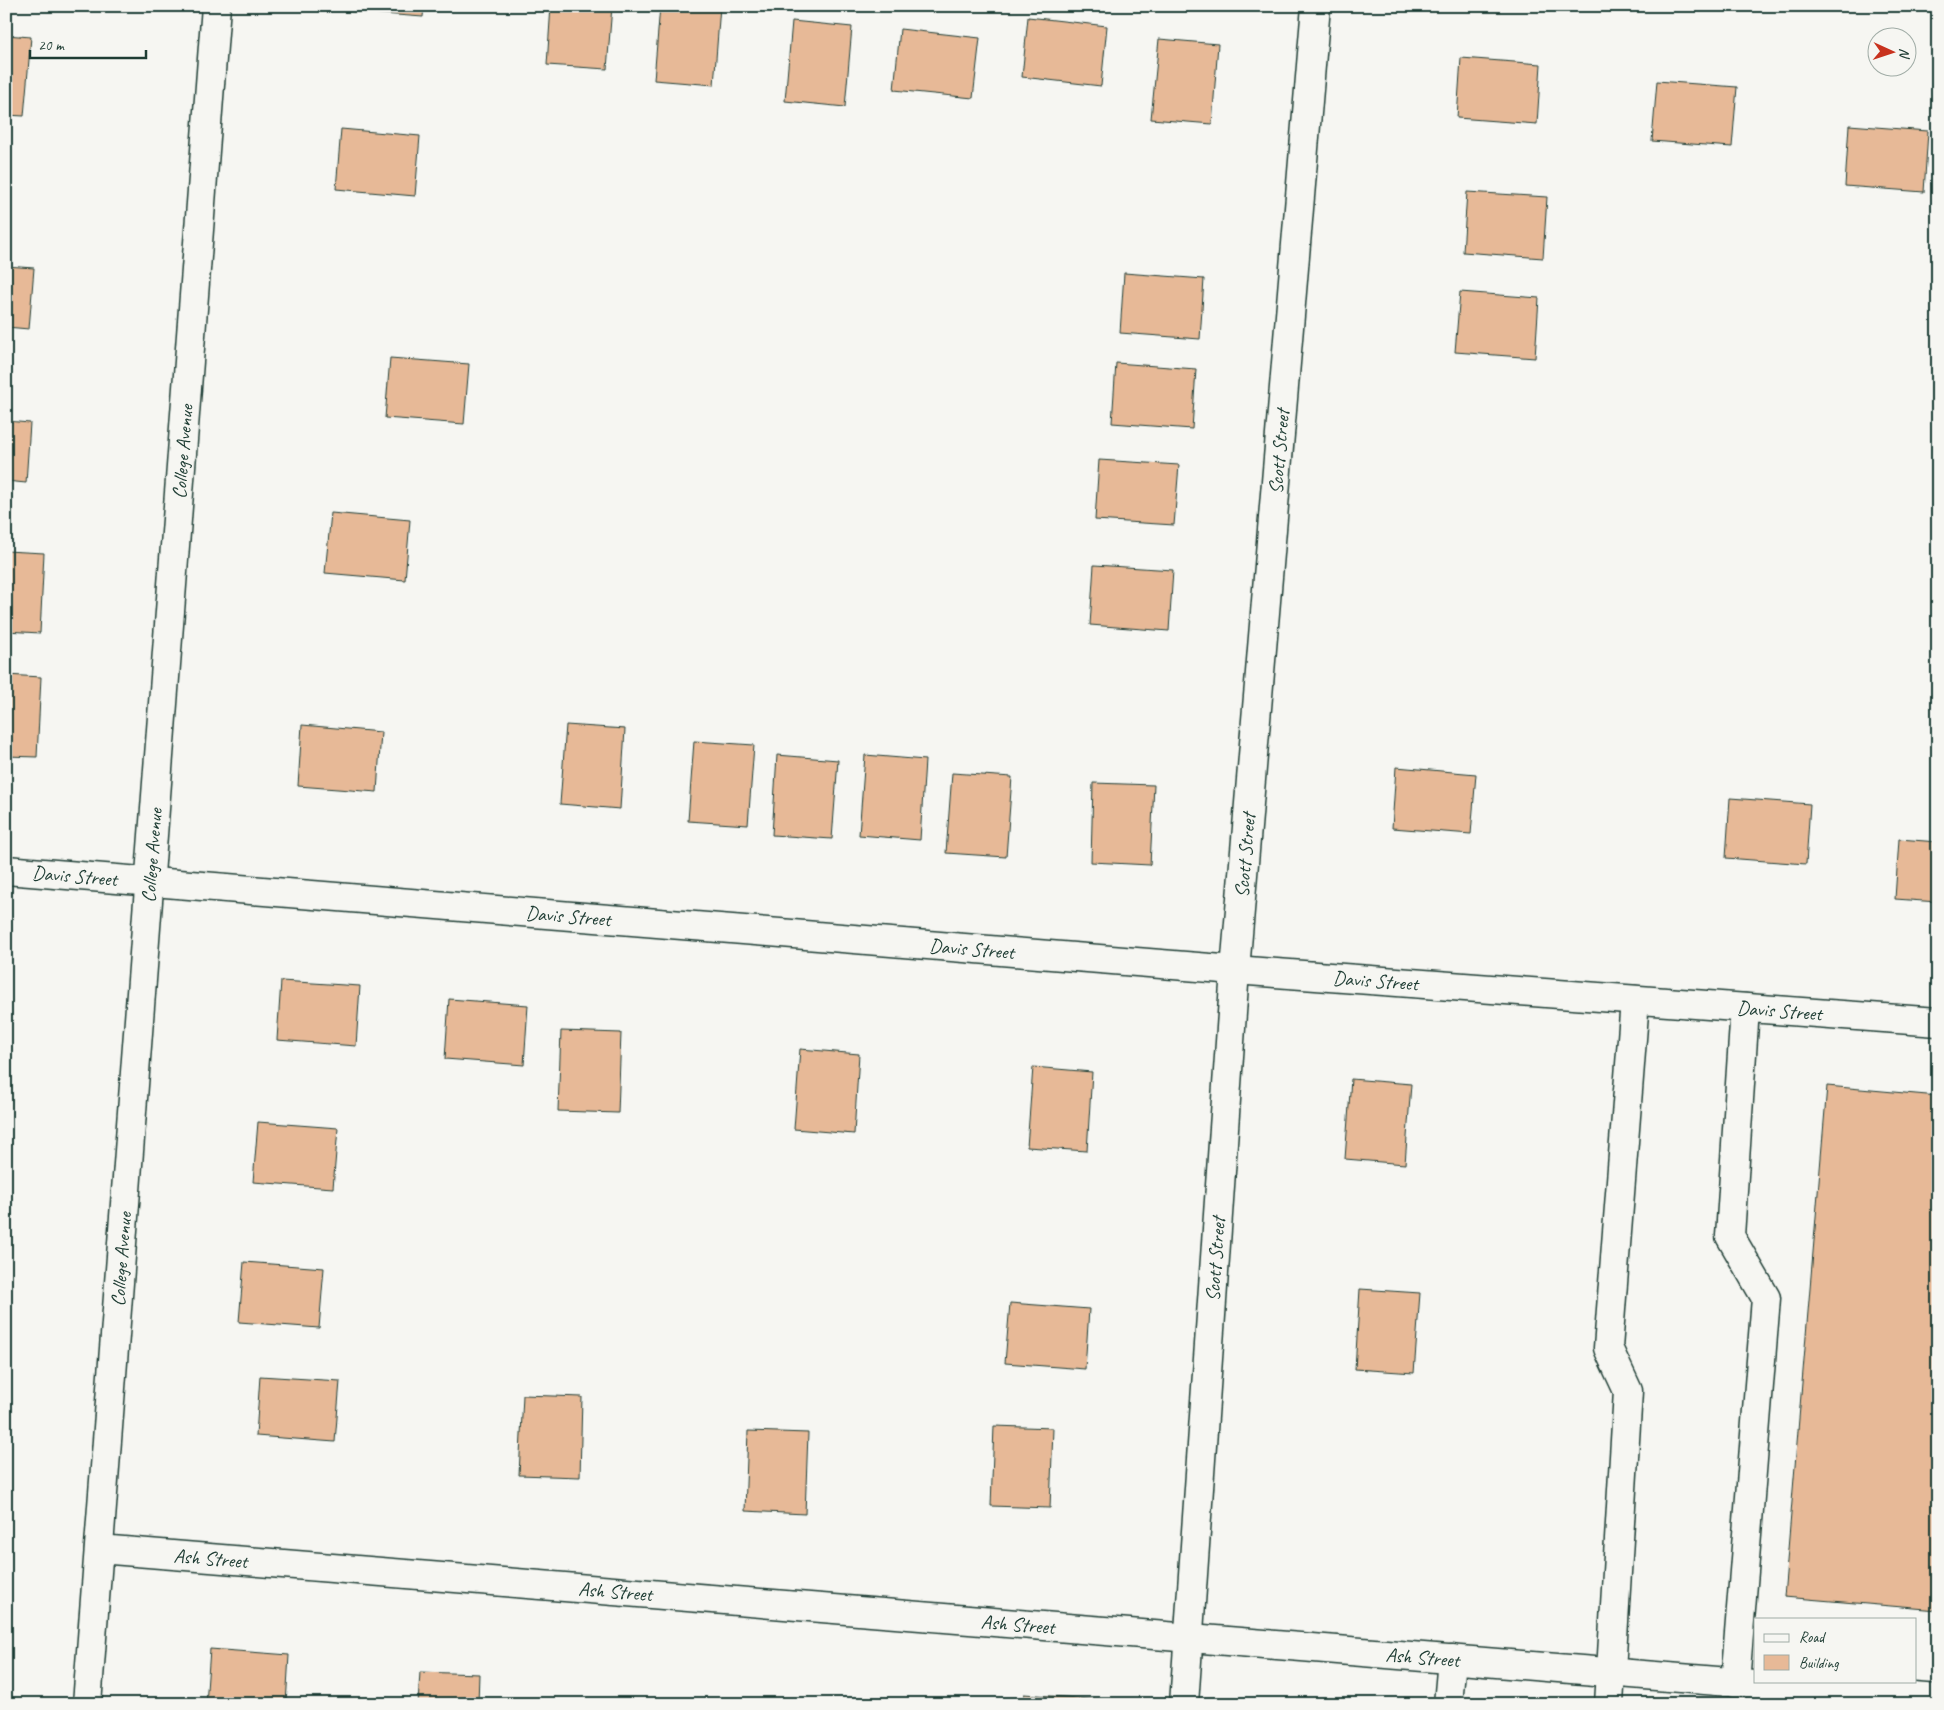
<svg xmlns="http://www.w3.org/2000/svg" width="1944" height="1710" font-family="Caveat,sans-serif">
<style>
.building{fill:#e7b997;stroke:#1f3d34}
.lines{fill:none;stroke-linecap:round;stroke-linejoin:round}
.minor-casing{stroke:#1f3d34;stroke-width:31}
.minor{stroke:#f6f6f2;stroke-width:28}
.labels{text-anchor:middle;stroke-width:4.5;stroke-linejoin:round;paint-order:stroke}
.street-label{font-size:20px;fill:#1f3d34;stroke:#f6f6f2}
</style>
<rect width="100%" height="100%" fill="#f6f6f2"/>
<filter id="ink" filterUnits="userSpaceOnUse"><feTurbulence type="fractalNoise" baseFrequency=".02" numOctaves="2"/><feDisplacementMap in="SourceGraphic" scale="10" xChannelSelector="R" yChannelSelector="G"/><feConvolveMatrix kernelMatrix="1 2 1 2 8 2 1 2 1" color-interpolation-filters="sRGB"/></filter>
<g filter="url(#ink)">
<path class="building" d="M344,6H424L423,17L343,11Z
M551,6H612L607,69L547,65Z
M660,6H720L714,85L654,80Z
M1028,17L1107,26L1101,86L1022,77Z
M792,21L852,27L845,107L785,101Z
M900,29L980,38L973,98L894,90Z
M6,35L31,37L24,116L6,115Z
M1159,39L1218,44L1212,124L1151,119Z
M1461,58L1541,64L1537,124L1457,118Z
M1657,81L1737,87L1732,147L1652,141Z
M1849,125L1928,131L1924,192L1845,186Z
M341,129L420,136L415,196L336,189Z
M1467,192L1547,197L1543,258L1463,252Z
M6,266L34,268L29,329L6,327Z
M1124,273L1204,279L1200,339L1120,333Z
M1460,292L1539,298L1535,358L1455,352Z
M390,358L469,364L464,424L385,418Z
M1116,363L1196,369L1192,429L1112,423Z
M6,421L30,423L26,483L6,481Z
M1099,460L1179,465L1174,525L1095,520Z
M331,513L410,520L405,580L325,573Z
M6,551L44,553L40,633L6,631Z
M1094,565L1173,570L1169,631L1090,625Z
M6,675L41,677L37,757L6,756Z
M302,725L381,732L377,792L298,786Z
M566,725L625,729L620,809L560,804Z
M694,741L754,745L748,825L688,821Z
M777,755L838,760L832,839L772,835Z
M865,755L925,760L920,840L859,835Z
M1396,767L1476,774L1471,834L1392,828Z
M952,773L1012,777L1006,857L946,853Z
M1093,783L1154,785L1150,865L1091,862Z
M1730,798L1810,804L1806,864L1726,858Z
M1899,839L1938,842V902L1895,899Z
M281,981L360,986L356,1046L277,1040Z
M449,999L528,1005L524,1065L445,1059Z
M561,1031L621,1033L618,1113L558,1111Z
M800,1049L859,1054L854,1134L794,1129Z
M1033,1067L1092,1072L1087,1151L1027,1147Z
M1351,1079L1411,1084L1405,1164L1345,1159Z
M1827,1086L1938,1096V1610L1784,1597Z
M258,1122L338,1128L333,1188L253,1182Z
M244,1262L324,1268L319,1328L239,1322Z
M1360,1289L1420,1293L1414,1373L1355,1369Z
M1010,1303L1089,1309L1085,1369L1005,1363Z
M260,1376L340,1381L335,1442L256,1436Z
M523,1395L582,1397L580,1477L519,1475Z
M994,1426L1053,1428L1050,1508L991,1506Z
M748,1431L808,1433L805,1514L745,1511Z
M210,1649L289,1655L286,1704H206Z
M420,1672L479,1674L478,1704H418Z
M1024,1694L1104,1700V1704H1023Z
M896,1700L947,1704H895Z"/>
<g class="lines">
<g class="minor-casing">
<g id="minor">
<path id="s1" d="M6,870L1235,970L1938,1022"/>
<path id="s2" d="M99,1549L1938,1699"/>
<path d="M1735,1683L1766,1298L1730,1236L1745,1008"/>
<path id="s3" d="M87,1704L216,6"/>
<path id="s4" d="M1184,1704L1235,970L1316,6"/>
<path d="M1448,1704L1452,1659"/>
<path d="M1609,1704L1628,1391L1608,1348L1635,1000"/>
</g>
</g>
<use href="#minor" class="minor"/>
</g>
</g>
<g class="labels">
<g class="street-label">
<text dy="7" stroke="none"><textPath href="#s3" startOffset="1256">College Avenue</textPath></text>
<text dy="7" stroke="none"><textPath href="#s4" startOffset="1256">Scott Street</textPath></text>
<text dy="7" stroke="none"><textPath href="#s3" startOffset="851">College Avenue</textPath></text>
<text dy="7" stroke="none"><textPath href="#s4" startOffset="851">Scott Street</textPath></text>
<text dy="7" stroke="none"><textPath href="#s1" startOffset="69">Davis Street</textPath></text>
<text dy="7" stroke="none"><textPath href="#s1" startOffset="564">Davis Street</textPath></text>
<text dy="7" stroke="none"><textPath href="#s1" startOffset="969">Davis Street</textPath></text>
<text dy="7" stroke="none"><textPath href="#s1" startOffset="1374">Davis Street</textPath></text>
<text dy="7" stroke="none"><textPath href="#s1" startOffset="1779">Davis Street</textPath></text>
<text dy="7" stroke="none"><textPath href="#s3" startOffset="446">College Avenue</textPath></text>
<text dy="7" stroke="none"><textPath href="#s4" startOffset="446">Scott Street</textPath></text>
<text dy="7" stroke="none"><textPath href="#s2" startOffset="112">Ash Street</textPath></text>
<text dy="7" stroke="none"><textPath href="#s2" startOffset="518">Ash Street</textPath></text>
<text dy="7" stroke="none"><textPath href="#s2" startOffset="922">Ash Street</textPath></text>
<text dy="7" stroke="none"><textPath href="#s2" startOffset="1328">Ash Street</textPath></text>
</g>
</g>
<rect width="1944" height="1710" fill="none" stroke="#f6f6f2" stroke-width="25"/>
<rect x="12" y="12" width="1919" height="1685" fill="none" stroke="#1f3d34" stroke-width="2" filter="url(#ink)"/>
<rect x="1754" y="1618" width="162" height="65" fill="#f6f6f2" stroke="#a0aca6"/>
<rect x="1764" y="1634" width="25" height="8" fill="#f6f6f2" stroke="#a0aca6"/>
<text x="1799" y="1642" font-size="15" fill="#1f3d34">Road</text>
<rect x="1764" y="1655" width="25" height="15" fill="#e7b997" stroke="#a0aca6"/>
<text x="1799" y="1668" font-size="15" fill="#1f3d34">Building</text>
<g transform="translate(1892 52) rotate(93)"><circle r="24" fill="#f6f6f2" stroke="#a0aca6"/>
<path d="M0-4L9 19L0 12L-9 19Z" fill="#c8321e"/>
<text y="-8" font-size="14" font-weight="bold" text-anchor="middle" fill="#1f3d34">N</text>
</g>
<path d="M30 50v8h116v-8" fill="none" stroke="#1f3d34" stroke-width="2.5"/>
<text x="38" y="50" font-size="15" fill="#1f3d34" stroke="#f6f6f2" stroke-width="4" paint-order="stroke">20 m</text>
</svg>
